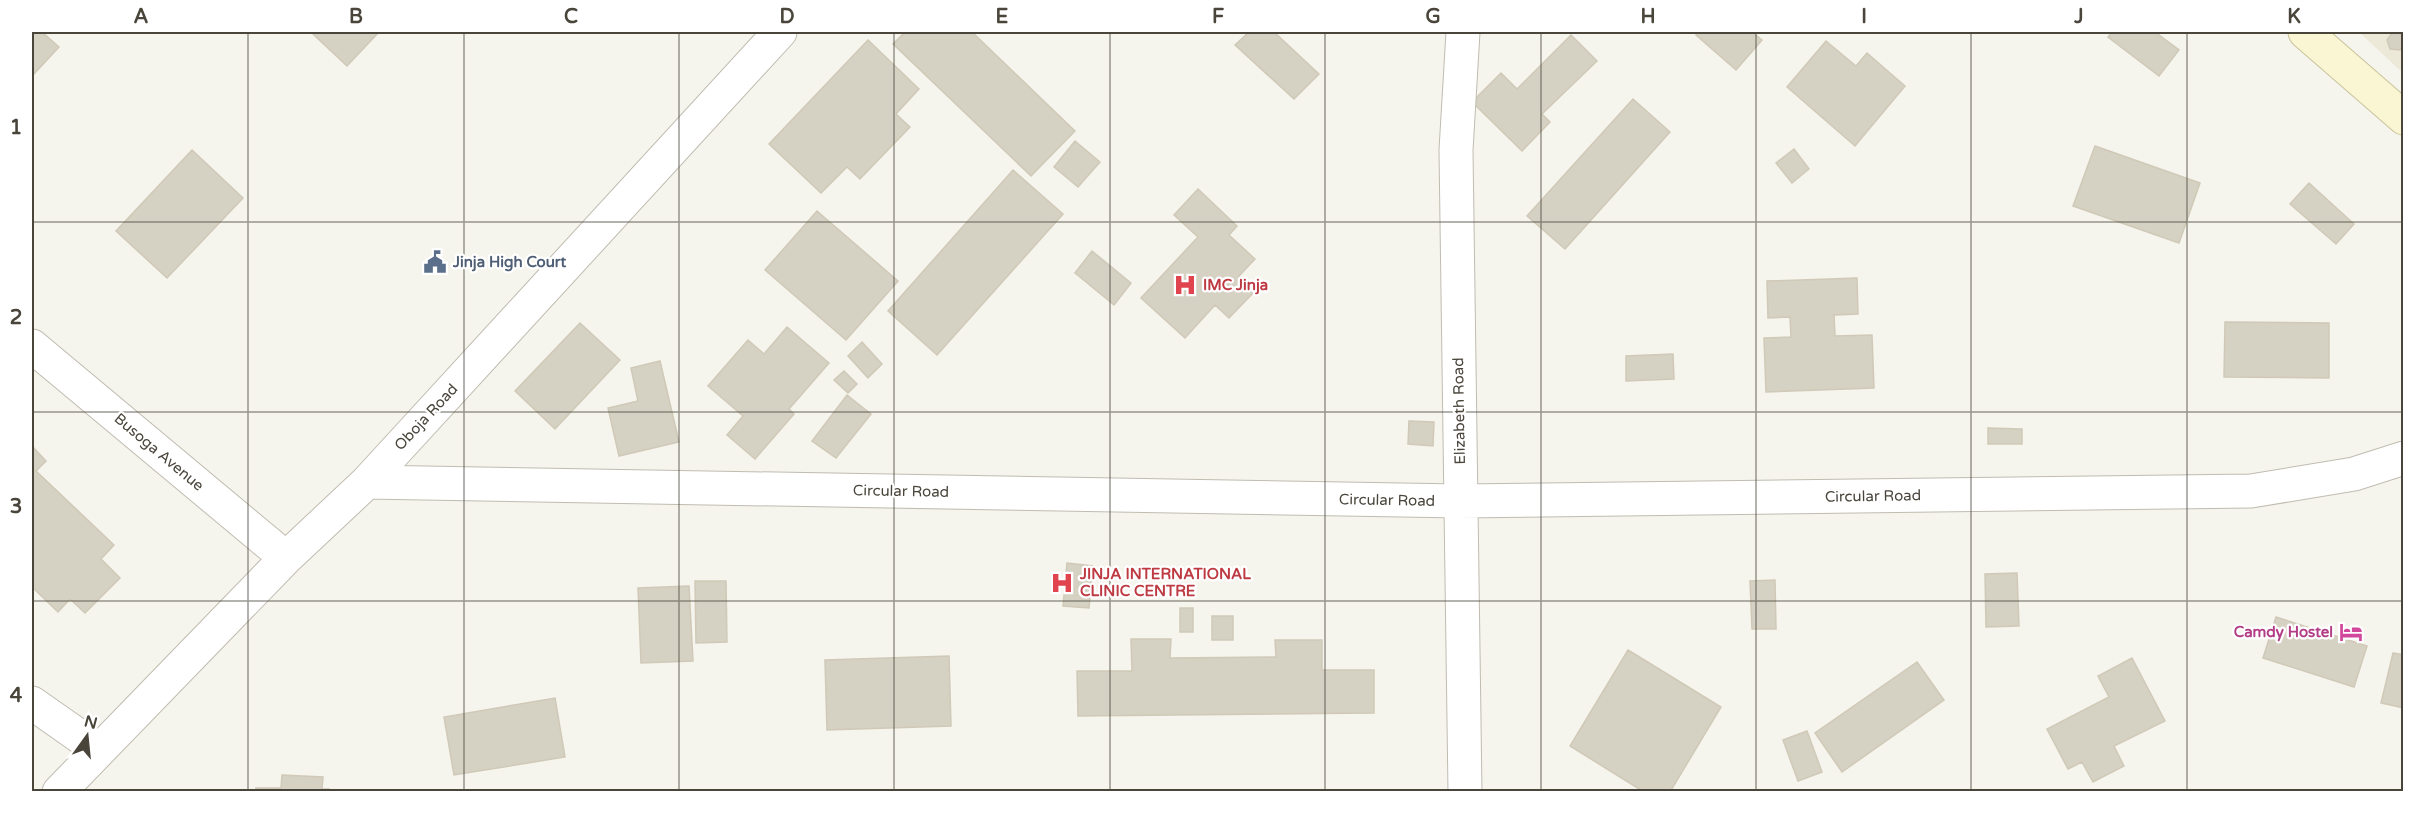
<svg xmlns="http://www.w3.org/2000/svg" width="2435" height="823" font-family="'Varela Round',sans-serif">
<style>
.education{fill:#ece9d8}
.building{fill:#d5d1c3;stroke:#d0c9b7;stroke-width:1.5}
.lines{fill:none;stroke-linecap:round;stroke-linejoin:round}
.street-casing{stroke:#c0bcb0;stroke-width:35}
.secondary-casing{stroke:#c9c49d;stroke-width:35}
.street{stroke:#fff;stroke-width:33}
.secondary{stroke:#faf5d2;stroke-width:33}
.grid{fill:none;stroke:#49453b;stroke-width:1.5;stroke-opacity:0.55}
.labels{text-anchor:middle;stroke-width:4.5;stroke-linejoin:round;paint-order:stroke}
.service-label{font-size:15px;font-weight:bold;fill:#4e5e75;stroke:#fff;text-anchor:start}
.health-label{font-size:15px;font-weight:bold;fill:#be3a42;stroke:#fff;text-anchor:start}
.street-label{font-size:15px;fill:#49453b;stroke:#fff}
.hotel-label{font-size:15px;font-weight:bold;fill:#b23c85;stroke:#fff;text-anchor:end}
.neatline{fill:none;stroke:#49453b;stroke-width:2}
.grid-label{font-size:20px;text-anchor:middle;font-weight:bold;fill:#49453b}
</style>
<rect width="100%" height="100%" fill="#f5f4ed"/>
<path class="education" d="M2359,32H2403V73Z"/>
<path class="building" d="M32,32H42L59,47L32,76Z
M314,32H379L347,66L313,34Z
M905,32H972L1075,131L1031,176L893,44Z
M1249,32H1274L1319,74L1294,99L1235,45Z
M1700,32H1752L1762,40L1736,70L1696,35Z
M2112,32H2155L2179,50L2159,76L2108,37Z
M2392,33L2401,34L2404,44L2400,50L2390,49L2387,40Z
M1571,35L1597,61L1542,114L1550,122L1522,151L1472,102L1501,73L1517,89Z
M868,40L919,89L896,114L910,127L860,179L847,167L821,193L769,144Z
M1826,41L1856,66L1867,53L1905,86L1855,146L1787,87Z
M1633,99L1670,132L1565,249L1527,216Z
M1075,141L1100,162L1078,187L1054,167Z
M2095,146L2200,183L2179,243L2073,206Z
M1794,149L1809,169L1792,183L1776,163Z
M192,150L243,198L167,278L116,231Z
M1013,170L1063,214L937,355L888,311Z
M2309,183L2354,224L2336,244L2290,204Z
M1198,189L1237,226L1229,235L1255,259L1239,276L1255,291L1229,318L1215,305L1185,338L1141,298L1198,237L1174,215Z
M817,211L898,281L846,340L765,270Z
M1092,251L1131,283L1114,305L1075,273Z
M1857,278L1858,314L1834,315L1835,336L1872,335L1874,388L1766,392L1764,338L1791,337L1790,317L1768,318L1767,281Z
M2225,322L2329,323V378L2224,377Z
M580,323L620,360L555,429L515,391Z
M787,327L829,363L789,409L794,414L755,459L727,435L743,416L708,386L748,340L764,354Z
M862,342L882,364L868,378L848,356Z
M1673,354L1674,379L1626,381V356Z
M660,361L679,442L619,456L608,408L638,401L631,368Z
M844,371L857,384L848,393L834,380Z
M847,395L871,414L836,458L812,441Z
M1409,421L1434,422L1433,446L1408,444Z
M1988,428L2022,429V444H1988Z
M32,446L46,461L36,471L114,545L101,559L120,578L85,613L70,599L58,612L32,587Z
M1067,563L1093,566L1089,608L1063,606Z
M2017,573L2019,626L1986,627L1985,574Z
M1775,580L1776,629H1752L1750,581Z
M695,581H726L727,642L696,643Z
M689,586L693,661L641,663L638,588Z
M1180,608H1193V632H1180Z
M1212,616H1233V640H1212Z
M2276,617L2367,646L2354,687L2263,658Z
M1131,639H1171L1170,658L1276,657L1275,640H1322V670H1374V713L1078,716L1077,671H1132Z
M1628,650L1721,707L1670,792H1644L1570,746Z
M2393,653L2404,655V708L2381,703Z
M949,656L951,726L827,730L825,660Z
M2132,658L2165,721L2114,746L2124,766L2093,782L2082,762L2068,769L2047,729L2109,697L2098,676Z
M1917,662L1944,700L1842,772L1815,733Z
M555,698L565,757L454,775L444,717Z
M1807,731L1822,772L1798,781L1783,740Z
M282,775L323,777L322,789H329V792H255L256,788H281Z"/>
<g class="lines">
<g class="street-casing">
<path id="street" d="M1463,32L1456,150L1465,792
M32,346L286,558
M367,482L1460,501L2251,491L2354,474L2404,458
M32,703L99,750
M59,792L286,558L367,482L780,32"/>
</g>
<g class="secondary-casing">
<path id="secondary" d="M2305,32L2404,118"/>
</g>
<use href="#street" class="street"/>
<use href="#secondary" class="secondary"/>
</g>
<path class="grid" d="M248,32V792M464,32V792M679,32V792M894,32V792M1110,32V792M1325,32V792M1541,32V792M1756,32V792M1971,32V792M2187,32V792M32,222H2404M32,412H2404M32,601H2404"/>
<defs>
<g id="civic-bare" transform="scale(1.8)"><path d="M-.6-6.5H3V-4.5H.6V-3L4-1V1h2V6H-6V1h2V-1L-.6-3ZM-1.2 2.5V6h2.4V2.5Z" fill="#5c6f8a" stroke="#fff" stroke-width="2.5" paint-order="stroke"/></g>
<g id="hospital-bare" transform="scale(1.8)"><path d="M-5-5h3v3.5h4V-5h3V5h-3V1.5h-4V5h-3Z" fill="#e0444e" stroke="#fff" stroke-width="2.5" paint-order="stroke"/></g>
<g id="hotel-bare" transform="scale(1.8)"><path d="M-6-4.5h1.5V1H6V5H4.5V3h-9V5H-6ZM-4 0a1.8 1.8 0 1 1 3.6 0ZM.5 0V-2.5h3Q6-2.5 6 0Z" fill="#d1479c" stroke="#fff" stroke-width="2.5" paint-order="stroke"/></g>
</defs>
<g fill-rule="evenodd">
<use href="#civic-bare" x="435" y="262"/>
<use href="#hospital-bare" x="1185" y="285"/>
<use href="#hospital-bare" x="1062" y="583"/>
<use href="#hotel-bare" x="2351" y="632"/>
</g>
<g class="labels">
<g class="service-label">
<text x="453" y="267">Jinja High Court</text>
</g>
<g class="health-label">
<text x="1203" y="290">IMC Jinja</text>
<text x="1080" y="579">JINJA INTERNATIONAL<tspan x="1080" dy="17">CLINIC CENTRE</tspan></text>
</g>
<g class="street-label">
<text transform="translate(1459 411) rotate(-91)" y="5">Elizabeth Road</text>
<text transform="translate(426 417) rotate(-47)" y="5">Oboja Road</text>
<text transform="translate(159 452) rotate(40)" y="5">Busoga Avenue</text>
<text transform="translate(901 491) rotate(1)" y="5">Circular Road</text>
<text transform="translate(1873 496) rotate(-1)" y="5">Circular Road</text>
<text transform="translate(1387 500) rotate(1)" y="5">Circular Road</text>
</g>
<g class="hotel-label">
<text x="2333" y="637">Camdy Hostel</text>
</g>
</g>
<rect width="2435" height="823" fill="none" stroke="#ffffff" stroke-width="66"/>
<g transform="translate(87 736) rotate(15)" stroke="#ffffff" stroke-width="4.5" paint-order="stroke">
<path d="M0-4.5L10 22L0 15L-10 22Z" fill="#49453b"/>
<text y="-9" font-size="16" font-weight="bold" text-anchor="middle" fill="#49453b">N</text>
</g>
<rect x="33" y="33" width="2369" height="757" class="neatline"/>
<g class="grid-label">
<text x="141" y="23">A</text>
<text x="356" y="23">B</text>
<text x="571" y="23">C</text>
<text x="787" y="23">D</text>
<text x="1002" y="23">E</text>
<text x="1218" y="23">F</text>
<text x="1433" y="23">G</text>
<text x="1648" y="23">H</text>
<text x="1864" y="23">I</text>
<text x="2079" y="23">J</text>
<text x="2294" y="23">K</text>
<text x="16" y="134">1</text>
<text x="16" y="324">2</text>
<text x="16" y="513">3</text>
<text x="16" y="702">4</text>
</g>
</svg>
